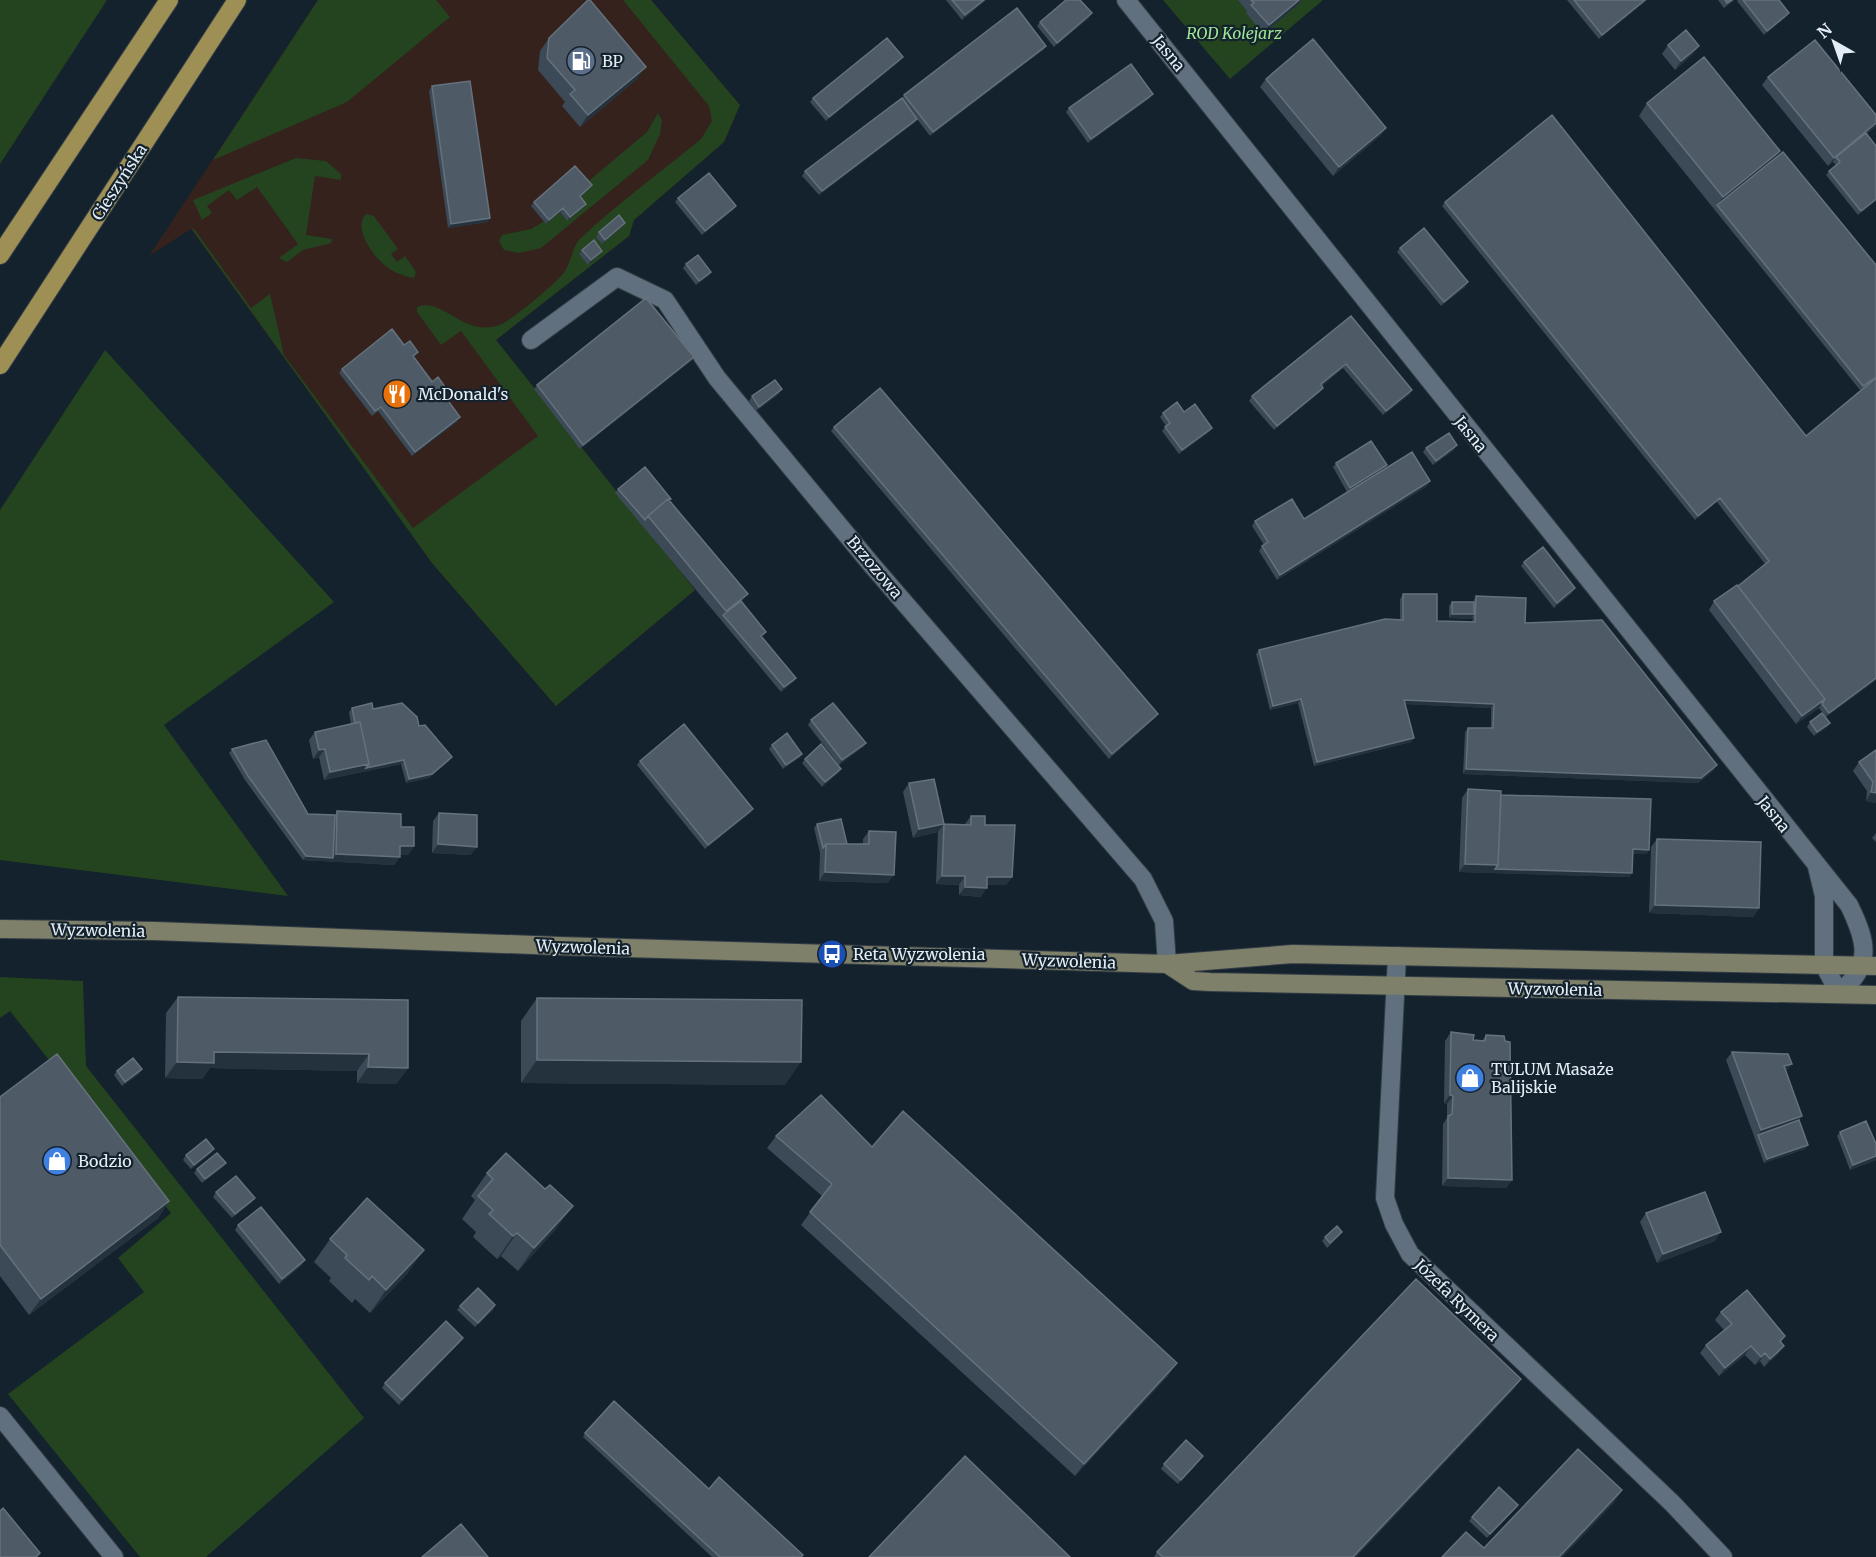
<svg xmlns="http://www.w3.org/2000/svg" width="1876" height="1557" font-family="Merriweather,serif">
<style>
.commercial{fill:#35221d}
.green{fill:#24431f}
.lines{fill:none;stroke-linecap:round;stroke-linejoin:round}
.street-casing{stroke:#343d46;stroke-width:20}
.secondary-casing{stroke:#343d46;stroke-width:20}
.primary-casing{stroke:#343d46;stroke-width:20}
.street{stroke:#60707e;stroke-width:18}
.secondary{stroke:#7f8069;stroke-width:18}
.primary{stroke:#9e8f55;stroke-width:18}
.wall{fill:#3c4956}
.shaded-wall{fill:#24323e}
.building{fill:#4e5b67;stroke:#65727d;stroke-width:1.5}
.labels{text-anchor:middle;stroke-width:4.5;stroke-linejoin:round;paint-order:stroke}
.park-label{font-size:16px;font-style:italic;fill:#9fe695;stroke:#14222d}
.street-label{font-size:16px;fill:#e4edf5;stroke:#14222d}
.poi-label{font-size:16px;fill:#e4edf5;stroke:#14222d;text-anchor:start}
</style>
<rect width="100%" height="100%" fill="#14222d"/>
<path class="commercial" d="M318,0H651L740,105L724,142L634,220L629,236L496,340L695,590L556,706L432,563L191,229L149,256Z"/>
<path class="green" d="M0,0H107L0,164Z
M318,0H436L450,17L347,102L213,160Z
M623,0H651L740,105L724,142L634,220L629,236L496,340L695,590L556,706L432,563L191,228L195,230L251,308L270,294L284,355L413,528L538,436L461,331L441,345L417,312V307C443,296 465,340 502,324C514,318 558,282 565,271C572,261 572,246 581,238C618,203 661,172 701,139L712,121L709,106Z
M1163,0H1323L1230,79Z
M658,113L662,121L660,134L648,160L541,248L519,253L504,250L499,241L502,235L531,229L560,212L567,221L585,184L647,132Z
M296,158L326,161L341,174V180L315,176L306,235L332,239L331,243L303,250L287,262L279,258L298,244L257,187L237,200L229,190L207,206L212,213L202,220L193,200Z
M366,214L374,216L398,249L391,254L397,262L405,256L416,272L414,278C404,276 394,273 387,267C374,258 352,228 366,214Z
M105,350L334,602L164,725L288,896L0,860V510Z
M0,977L83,981L86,1066L364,1418L206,1557H140L8,1394L144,1292L118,1258L171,1213L10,1011L0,1018Z"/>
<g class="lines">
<g class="street-casing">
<path id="street" d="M1126,0L1849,905C1867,942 1873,965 1839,993L1824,965V896L1817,867
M531,340L617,277L665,300L717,378L871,564L1143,879L1164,921L1167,964
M1397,956L1385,1198L1394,1224L1410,1254L1672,1503L1723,1557
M0,1416L114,1557"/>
</g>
<g class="secondary-casing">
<path id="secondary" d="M0,929L155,931L559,946L1167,964L1293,954L1876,966
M1167,964L1193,981L1210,982L1876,995"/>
</g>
<g class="primary-casing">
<path id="primary" d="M0,255L169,0
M0,365L237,0"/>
</g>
<use href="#street" class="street"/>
<use href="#secondary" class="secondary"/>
<use href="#primary" class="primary"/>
</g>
<path class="wall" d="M946,0H986L962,20Z
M1238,0H1302L1299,4L1263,34L1246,13L1247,11Z
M1567,0H1647L1599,39Z
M1718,0H1734L1724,8Z
M1738,0H1779L1786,17L1764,35L1737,1Z
M1089,18L1054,47L1037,26L1040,22Z
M549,38L637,79L580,127L562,106L565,102L538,70L540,51Z
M1668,45L1699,46L1693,54L1675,70L1662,54Z
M1046,46L1043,50L930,136L917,119L914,123L819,195L802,176L805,171L902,99L904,95Z
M900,61L826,121L810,102L813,98Z
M1768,77L1876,115V126L1867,134L1876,146V201L1858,215L1826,175L1829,171L1836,165L1833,162L1828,166L1762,85Z
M1266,79L1386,128L1380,136L1333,176L1260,87Z
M432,86L490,218L487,222L448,228L429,91Z
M1150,98L1088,143L1066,112L1069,108Z
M1647,103L1775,158L1876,265V680L1826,717L1819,708L1796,724L1709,610L1714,601L1738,586L1765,564L1717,502L1695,520L1442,206L1445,202L1806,436L1866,386L1860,390L1639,116Z
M589,189L580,197L583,208L567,221L560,212L546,224L531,206L534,202Z
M678,198L736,206L733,210L702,235L675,202Z
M622,227L602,244L596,237L599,232Z
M1400,248L1465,287L1441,306L1397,252Z
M582,250L599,255L588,265L579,254Z
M686,264L711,272L708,276L696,285L683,268Z
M1351,316L1412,390L1409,395L1383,415L1343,368L1322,386L1320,392L1274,430L1249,401L1252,396Z
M404,345L418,352L414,357L442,392L457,422L412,456L378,411L372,416L339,373L342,369Z
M694,357L691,361L580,449L534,389L537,385Z
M779,394L756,411L749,401L752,396Z
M1184,412L1212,428L1209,432L1179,454L1162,431L1166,426L1160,417L1163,413Z
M834,427L1155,718L1109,759L831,431Z
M1426,448L1454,450L1433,465L1423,452Z
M1336,463L1387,465L1384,470L1347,492L1333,467Z
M1427,486L1277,580L1259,551L1262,546L1264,545L1252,526L1255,521L1304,519Z
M618,489L670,501L741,602L762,637L796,678L793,682L781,692L615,493Z
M1524,562L1572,593L1554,608L1521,566Z
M1403,594L1437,621L1472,622L1473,617L1471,619L1449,618V606L1452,602H1473L1476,596L1525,623L1714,770L1698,783L1463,774L1465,732L1468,728H1491V708L1405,704L1414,738L1411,742L1314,766L1298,703L1270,710L1256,654L1259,650L1400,619V599Z
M352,708L373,709L419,726L449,761L429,778L406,783L401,764L324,780L319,757L313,759L309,740L315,732L351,724L349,712Z
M811,720L866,743L863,747L839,765L808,725Z
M1810,722L1830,723L1827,727L1814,736L1807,727Z
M772,745L802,754L799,758L783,769L769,749Z
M232,749L308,814L335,815L337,811L401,827L414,846L408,855H400V857L394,865L303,860L245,780L229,753Z
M1876,750V803L1866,801L1867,791L1853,771L1859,762Z
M805,759L838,773L822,787L802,763Z
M640,761L753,809L750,813L705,849L637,765Z
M909,783L944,824L938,832L913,838L903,792Z
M1468,789L1501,795L1649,850L1646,854H1633L1632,873L1629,877L1459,872L1462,798Z
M439,813L471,855L432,853L433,821Z
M971,816L985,825L1012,877L1006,885H987L981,897L959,895V885L936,884L938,832L944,824H965Z
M817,824L847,844H863V839L869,831L888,883L819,881L820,853L814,828Z
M1876,833V842L1872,838Z
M1657,839L1759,908L1753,917L1649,913L1651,847Z
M178,997L408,1000V1068L396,1084L357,1083V1071L210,1068L202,1079L165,1078L166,1013Z
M537,998L785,1085L521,1083V1021Z
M1451,1032L1473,1040L1482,1041L1486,1035L1512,1180L1506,1188L1442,1186L1443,1124L1447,1118V1104L1444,1103L1445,1041Z
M1732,1052L1786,1073L1802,1116L1799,1120L1808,1145L1805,1149L1764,1163L1726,1060Z
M142,1069L139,1074L122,1086L114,1075L117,1071Z
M0,1097L169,1201L158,1218L29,1315L0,1276Z
M1840,1132L1876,1144V1160L1850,1170L1837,1136Z
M776,1136L872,1147L1168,1376L1075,1476L801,1225L822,1196L767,1148Z
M211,1153L191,1169L183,1160L186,1155Z
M226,1163L223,1167L202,1183L194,1173L197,1169Z
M487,1173L556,1229L518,1271L501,1256L497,1259L473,1237L476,1232L462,1219L475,1200L471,1196Z
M216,1192L252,1202L232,1218L213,1197Z
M1646,1213L1715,1241L1657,1263L1640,1222Z
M238,1225L302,1265L279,1284L235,1230Z
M1342,1232L1339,1236L1327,1248L1322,1241L1325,1237Z
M330,1239L408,1273L370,1313L355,1299L352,1303L329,1281L331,1278L314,1262Z
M460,1306L493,1310L475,1327L457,1310Z
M1721,1312L1785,1336L1781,1342L1784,1346L1778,1354L1764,1367L1760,1361L1755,1365L1745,1355L1719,1376L1700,1353L1706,1345L1724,1330L1715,1320Z
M460,1342L399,1405L382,1388L385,1383Z
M1521,1379L1512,1391L1356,1557H1154L1157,1552Z
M585,1433L709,1489L801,1557H712L583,1437Z
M1200,1460L1178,1484L1161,1469L1164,1464Z
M1518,1505L1487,1538L1469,1521L1472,1517Z"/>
<path class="shaded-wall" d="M984,0H986L962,20L965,15Z
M1299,0H1302L1299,4L1263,34L1269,25Z
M1645,0H1647L1599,39L1602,35Z
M1092,13L1089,18L1054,47L1057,43Z
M1789,13L1786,17L1764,35L1767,31Z
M1046,46L1043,50L930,136L933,132Z
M1699,46L1693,54L1675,70L1681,61Z
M903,57L900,61L826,121L829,117Z
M646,67L637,79L580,127L588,115Z
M1153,94L1150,98L1088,143L1091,139Z
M917,119L914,123L819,195L822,191Z
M1876,123V126L1874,128L1837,159L1836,157L1833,162L1828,166L1834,158Z
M1386,128L1380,136L1333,176L1339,167Z
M1780,151L1771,163L1717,205L1723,197Z
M1876,199V201L1858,215L1861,211Z
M586,204L583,208L567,221L570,217Z
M736,206L733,210L702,235L705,231Z
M563,208L560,212L546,224L549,220Z
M490,218L487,222L448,228L451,224Z
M625,223L622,227L602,244L605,240Z
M602,251L599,255L588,265L591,260Z
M711,272L708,276L696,285L699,281Z
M1468,282L1465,287L1441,306L1444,302Z
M694,357L691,361L580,449L583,445Z
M1346,364L1343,368L1318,389L1321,384Z
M1323,388L1320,392L1274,430L1277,426Z
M782,389L779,394L756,411L759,407Z
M1412,390L1409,395L1383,415L1386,411Z
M460,417L457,422L412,456L415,452Z
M1212,428L1209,432L1179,454L1182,450Z
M1457,445L1454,450L1433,465L1436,461Z
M1387,465L1384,470L1347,492L1350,488Z
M1430,481L1427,486L1277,580L1280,575Z
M1720,498L1717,502L1695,520L1698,516Z
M1575,588L1572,593L1554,608L1557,603Z
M748,594L742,602L724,616L723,615L726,611Z
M1452,614H1474L1471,619L1449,618Z
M796,678L793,682L781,692L784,687Z
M1876,678V680L1826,717L1829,713Z
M1301,699L1298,703L1270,710L1273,706Z
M1825,699L1819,708L1796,724L1802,716Z
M1404,700L1494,704L1491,708L1401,704Z
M1158,714L1155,718L1109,759L1112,754Z
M1830,723L1827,727L1814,736L1817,732Z
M1414,738L1411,742L1314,766L1317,762Z
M866,743L863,747L839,765L842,760Z
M325,749L319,757L313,759L319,750Z
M802,754L799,758L783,769L786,765Z
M452,757L449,761L429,778L406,783L409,779Z
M404,760L401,764L324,780L330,772L369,764Z
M1717,765L1714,770L1698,783L1463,774L1466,769Z
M841,769L838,773L822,787L825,782Z
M1871,792L1876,793V803L1866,801Z
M753,809L750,813L705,849L708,845Z
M944,824L938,832L913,838L919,829Z
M438,844L477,847L471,855L432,853Z
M400,846H414L408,855H394Z
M1633,849L1649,850L1646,854H1630Z
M336,854L400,857L394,865L303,860L306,856L333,858Z
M1465,864L1498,865L1632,873L1629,877L1459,872Z
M825,872L894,875L888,883L819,881Z
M942,876H965L959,885L936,884Z
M987,877H1012L1006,885H981Z
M965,887L987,888L981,897L959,895Z
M1655,905L1759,908L1753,917L1649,913Z
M214,1052L369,1054L357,1071L210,1068L202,1079L165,1078L177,1062Z
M537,1060L801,1062L785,1085L521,1083Z
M1792,1064L1786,1072L1784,1066Z
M368,1067L408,1068L396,1084L357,1083Z
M142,1069L139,1074L122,1086L125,1082Z
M1450,1095L1453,1096L1447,1104L1444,1103Z
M1802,1116L1796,1124L1758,1135L1761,1130Z
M1808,1145L1805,1149L1764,1163L1767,1159Z
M214,1149L211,1153L191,1169L194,1165Z
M1876,1156V1160L1850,1170L1853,1165Z
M226,1163L223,1167L202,1183L205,1179Z
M1448,1178L1512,1180L1506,1188L1442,1186Z
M255,1198L252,1202L232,1218L235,1214Z
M169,1201L158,1218L29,1315L41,1299Z
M573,1206L556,1229L518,1271L534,1248Z
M1721,1232L1715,1241L1657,1263L1663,1254Z
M517,1233L501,1256L497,1259L513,1236Z
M424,1250L408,1273L370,1313L386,1290Z
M305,1260L302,1265L279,1284L282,1279Z
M495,1305L493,1310L475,1327L478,1323Z
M463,1338L460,1342L399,1405L402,1400Z
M1751,1346L1745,1355L1719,1376L1725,1368Z
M1784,1346L1778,1354L1764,1367L1770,1359Z
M1765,1353L1760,1361L1755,1365L1761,1357Z
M1177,1363L1168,1376L1075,1476L1084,1464Z
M1521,1379L1512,1391L1356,1557H1353Z
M1622,1490L1614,1503L1563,1557H1559Z
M1518,1505L1515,1509L1487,1538L1490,1534Z"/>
<path class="building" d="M588,0H590L646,67L588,115L570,94L575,90L547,58L549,38Z
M952,0H984L965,15Z
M1066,0H1080L1092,13L1057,43L1040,22Z
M1251,0H1299L1269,25L1251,5L1254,3Z
M1574,0H1645L1602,35Z
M1725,0H1732L1727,3Z
M1743,0H1779L1789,13L1767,31Z
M1017,8L1046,46L933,132L904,95Z
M1686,30L1699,46L1681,61L1668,45Z
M887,38L903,57L829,117L813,98Z
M1313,39L1386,128L1339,167L1266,79Z
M1815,40L1876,115V123L1834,158L1768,77Z
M1704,57L1780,151L1723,197L1647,103Z
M1131,64L1153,94L1091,139L1069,108Z
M470,81L490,218L451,224L432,86Z
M902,98L917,119L822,191L805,171Z
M1552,115L1806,436L1876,378V678L1829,713L1822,704L1825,699L1738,586L1769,561L1720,498L1698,516L1445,202Z
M1866,133L1876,146V199L1861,211L1829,171L1840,162L1836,157Z
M1783,152L1876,265V377L1863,386L1717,205Z
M575,166L592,185L580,196L586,204L570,217L563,208L549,220L534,202Z
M709,173L736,206L705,231L678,198Z
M619,215L625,223L605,240L599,232Z
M1424,228L1468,282L1444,302L1400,248Z
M594,240L602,251L591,260L582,250Z
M698,255L711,272L699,281L686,264Z
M646,298L694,357L583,445L537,385Z
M1351,316L1412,390L1386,411L1346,364L1321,384L1323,388L1277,426L1252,396Z
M392,329L404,345L410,341L418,352L413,356L432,382L438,377L445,387L441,391L460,417L415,452L381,407L375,411L342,369Z
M775,380L782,389L759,407L752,396Z
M880,388L1158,714L1112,754L834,427Z
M1177,402L1184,412L1195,404L1212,428L1182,450L1165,427L1170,423L1163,413Z
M1449,433L1457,445L1436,461L1426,448Z
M1371,441L1387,465L1350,488L1336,463Z
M1412,452L1430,481L1280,575L1262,546L1268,542L1255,521L1292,499L1304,519Z
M645,467L671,499L669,500L668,499L648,516L645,520L618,489Z
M668,499L748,594L726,611L648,516Z
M1543,547L1575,588L1557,603L1524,562Z
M1737,585L1825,699L1802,716L1714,601Z
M1403,594H1437V621L1475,622L1476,596L1526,598L1525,623L1602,620L1717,765L1701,778L1466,769L1468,728H1493L1494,704L1404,700L1414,738L1317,762L1301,699L1273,706L1259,650L1385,619L1403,620Z
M741,601L766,632L761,636L796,678L784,687L723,615Z
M1452,602H1474V614H1452Z
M372,703L373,709L402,703L417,717L419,726L425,725L452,757L432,774L409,779L404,760L366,768L369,764L360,722L355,723L352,708Z
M833,703L866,743L842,760L811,720Z
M1822,713L1830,723L1817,732L1810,722Z
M360,722L369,764L330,772L325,749L319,750L315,732Z
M684,724L753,809L708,845L640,761Z
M787,733L802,754L786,765L772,745Z
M266,740L308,814L335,815L333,858L306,856L248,776L232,749Z
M821,744L841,769L825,782L805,759Z
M1876,750V793L1871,792L1873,782L1859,762Z
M934,779L944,824L919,829L909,783Z
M1468,789L1501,791L1498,865L1465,864Z
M1501,795L1651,799L1649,850L1633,849L1632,873L1495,869L1498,865Z
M337,811L401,814V827H414V846H400V857L336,854Z
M439,813L477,815V847L438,844Z
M971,816H985V825H1015L1012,877H987V888L965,887V876H942L944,824L971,825Z
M841,819L847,844H826L823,848L817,824Z
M869,831L896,832L894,875L825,872L826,844H869Z
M1657,839L1761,842L1759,908L1655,905Z
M178,997L408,1000V1068L368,1067L369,1054L214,1052V1063L177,1062Z
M537,998L802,1000L801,1062L537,1060Z
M1451,1032L1474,1035L1473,1040L1485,1041L1486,1035L1504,1036L1505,1041L1510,1042L1512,1180L1448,1178V1116L1452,1114L1453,1096L1450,1095Z
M1732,1052L1788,1054L1792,1064L1784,1066L1802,1116L1761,1130Z
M57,1054L169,1201L41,1299L0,1245V1097Z
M133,1058L142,1069L125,1082L117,1071Z
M821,1095L872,1147L903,1111L1177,1363L1084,1464L810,1212L832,1184L776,1136Z
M1799,1120L1808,1145L1767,1159L1758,1135Z
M1866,1121L1876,1144V1156L1853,1165L1840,1132Z
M206,1139L214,1149L194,1165L186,1155Z
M217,1153L226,1163L205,1179L197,1169Z
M506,1153L545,1189L550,1185L573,1206L534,1248L517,1233L513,1236L489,1214L493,1210L478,1196L493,1179L487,1173Z
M236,1176L255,1198L235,1214L216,1192Z
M1705,1192L1721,1232L1663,1254L1646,1213Z
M367,1198L424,1250L386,1290L372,1276L369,1280L345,1258L347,1255L330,1239Z
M261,1207L305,1260L282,1279L238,1225Z
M1337,1226L1342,1232L1330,1243L1325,1237Z
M1416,1279L1521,1379L1353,1557H1163L1157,1552Z
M478,1288L495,1305L478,1323L460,1306Z
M1747,1290L1785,1336L1780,1341L1784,1346L1770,1359L1765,1353L1761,1357L1751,1346L1725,1368L1706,1345L1732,1324L1721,1312Z
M446,1321L463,1338L402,1400L385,1383Z
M614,1401L709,1489L719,1477L803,1555L801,1557H720L585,1433Z
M1186,1440L1203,1456L1181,1480L1164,1464Z
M1578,1449L1622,1490L1559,1557H1442L1466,1532L1484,1548Z
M965,1456L1070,1557H869Z
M1499,1487L1518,1505L1490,1534L1472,1517Z
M3,1508L40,1553L36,1557H0V1511Z
M461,1524L488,1557H422Z"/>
<defs>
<g id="fuel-disc" transform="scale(1.5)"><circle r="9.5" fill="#5c6f8a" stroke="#14222d"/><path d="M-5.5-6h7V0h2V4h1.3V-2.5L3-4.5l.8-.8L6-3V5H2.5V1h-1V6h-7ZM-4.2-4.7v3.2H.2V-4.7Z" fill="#fff"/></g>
<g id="restaurant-disc" transform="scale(1.5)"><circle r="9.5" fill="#e8710a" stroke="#14222d"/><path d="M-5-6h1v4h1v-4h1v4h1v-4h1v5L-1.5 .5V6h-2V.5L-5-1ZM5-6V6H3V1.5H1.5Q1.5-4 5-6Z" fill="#fff"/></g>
<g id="bus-disc" transform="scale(1.5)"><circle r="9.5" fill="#1a4fb4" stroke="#14222d"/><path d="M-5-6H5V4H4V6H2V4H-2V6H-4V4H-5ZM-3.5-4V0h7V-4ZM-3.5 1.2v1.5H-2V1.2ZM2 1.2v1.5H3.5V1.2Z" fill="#fff"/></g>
<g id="shop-disc" transform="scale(1.5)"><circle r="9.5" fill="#3f7fe0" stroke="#14222d"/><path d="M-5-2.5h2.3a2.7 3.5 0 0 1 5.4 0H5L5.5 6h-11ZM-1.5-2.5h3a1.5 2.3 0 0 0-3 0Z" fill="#fff"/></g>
</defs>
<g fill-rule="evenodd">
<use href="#fuel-disc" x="581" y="61"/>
<use href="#restaurant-disc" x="397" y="394"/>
<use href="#bus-disc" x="832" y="954"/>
<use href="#shop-disc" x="1470" y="1078"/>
<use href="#shop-disc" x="57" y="1161"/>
</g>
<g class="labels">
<g class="park-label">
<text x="1234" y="39">ROD Kolejarz</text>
</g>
<g class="street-label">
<text transform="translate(1169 53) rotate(51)" y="6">Jasna</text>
<text transform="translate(119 182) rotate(-57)" y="6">Cieszyńska</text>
<text transform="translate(1471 434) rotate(51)" y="6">Jasna</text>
<text transform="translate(875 567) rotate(50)" y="6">Brzozowa</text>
<text transform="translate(1774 814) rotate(51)" y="6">Jasna</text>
<text transform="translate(98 930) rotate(1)" y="6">Wyzwolenia</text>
<text transform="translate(583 947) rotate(2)" y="6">Wyzwolenia</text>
<text transform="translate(1069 961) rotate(2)" y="6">Wyzwolenia</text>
<text transform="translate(1555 989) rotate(1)" y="6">Wyzwolenia</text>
<text transform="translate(1457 1300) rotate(44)" y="6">Józefa Rymera</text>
</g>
<g class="poi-label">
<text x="602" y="67">BP</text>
<text x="418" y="400">McDonald's</text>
<text x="853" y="960">Reta Wyzwolenia</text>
<text x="1491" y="1075">TULUM Masaże<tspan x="1491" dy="18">Balijskie</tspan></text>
<text x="78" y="1167">Bodzio</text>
</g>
</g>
<g transform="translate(1834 42) rotate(320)" stroke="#14222d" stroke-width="4.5" paint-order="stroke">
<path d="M0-4.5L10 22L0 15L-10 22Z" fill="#e4edf5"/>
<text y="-9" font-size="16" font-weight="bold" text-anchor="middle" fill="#e4edf5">N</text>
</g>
</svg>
